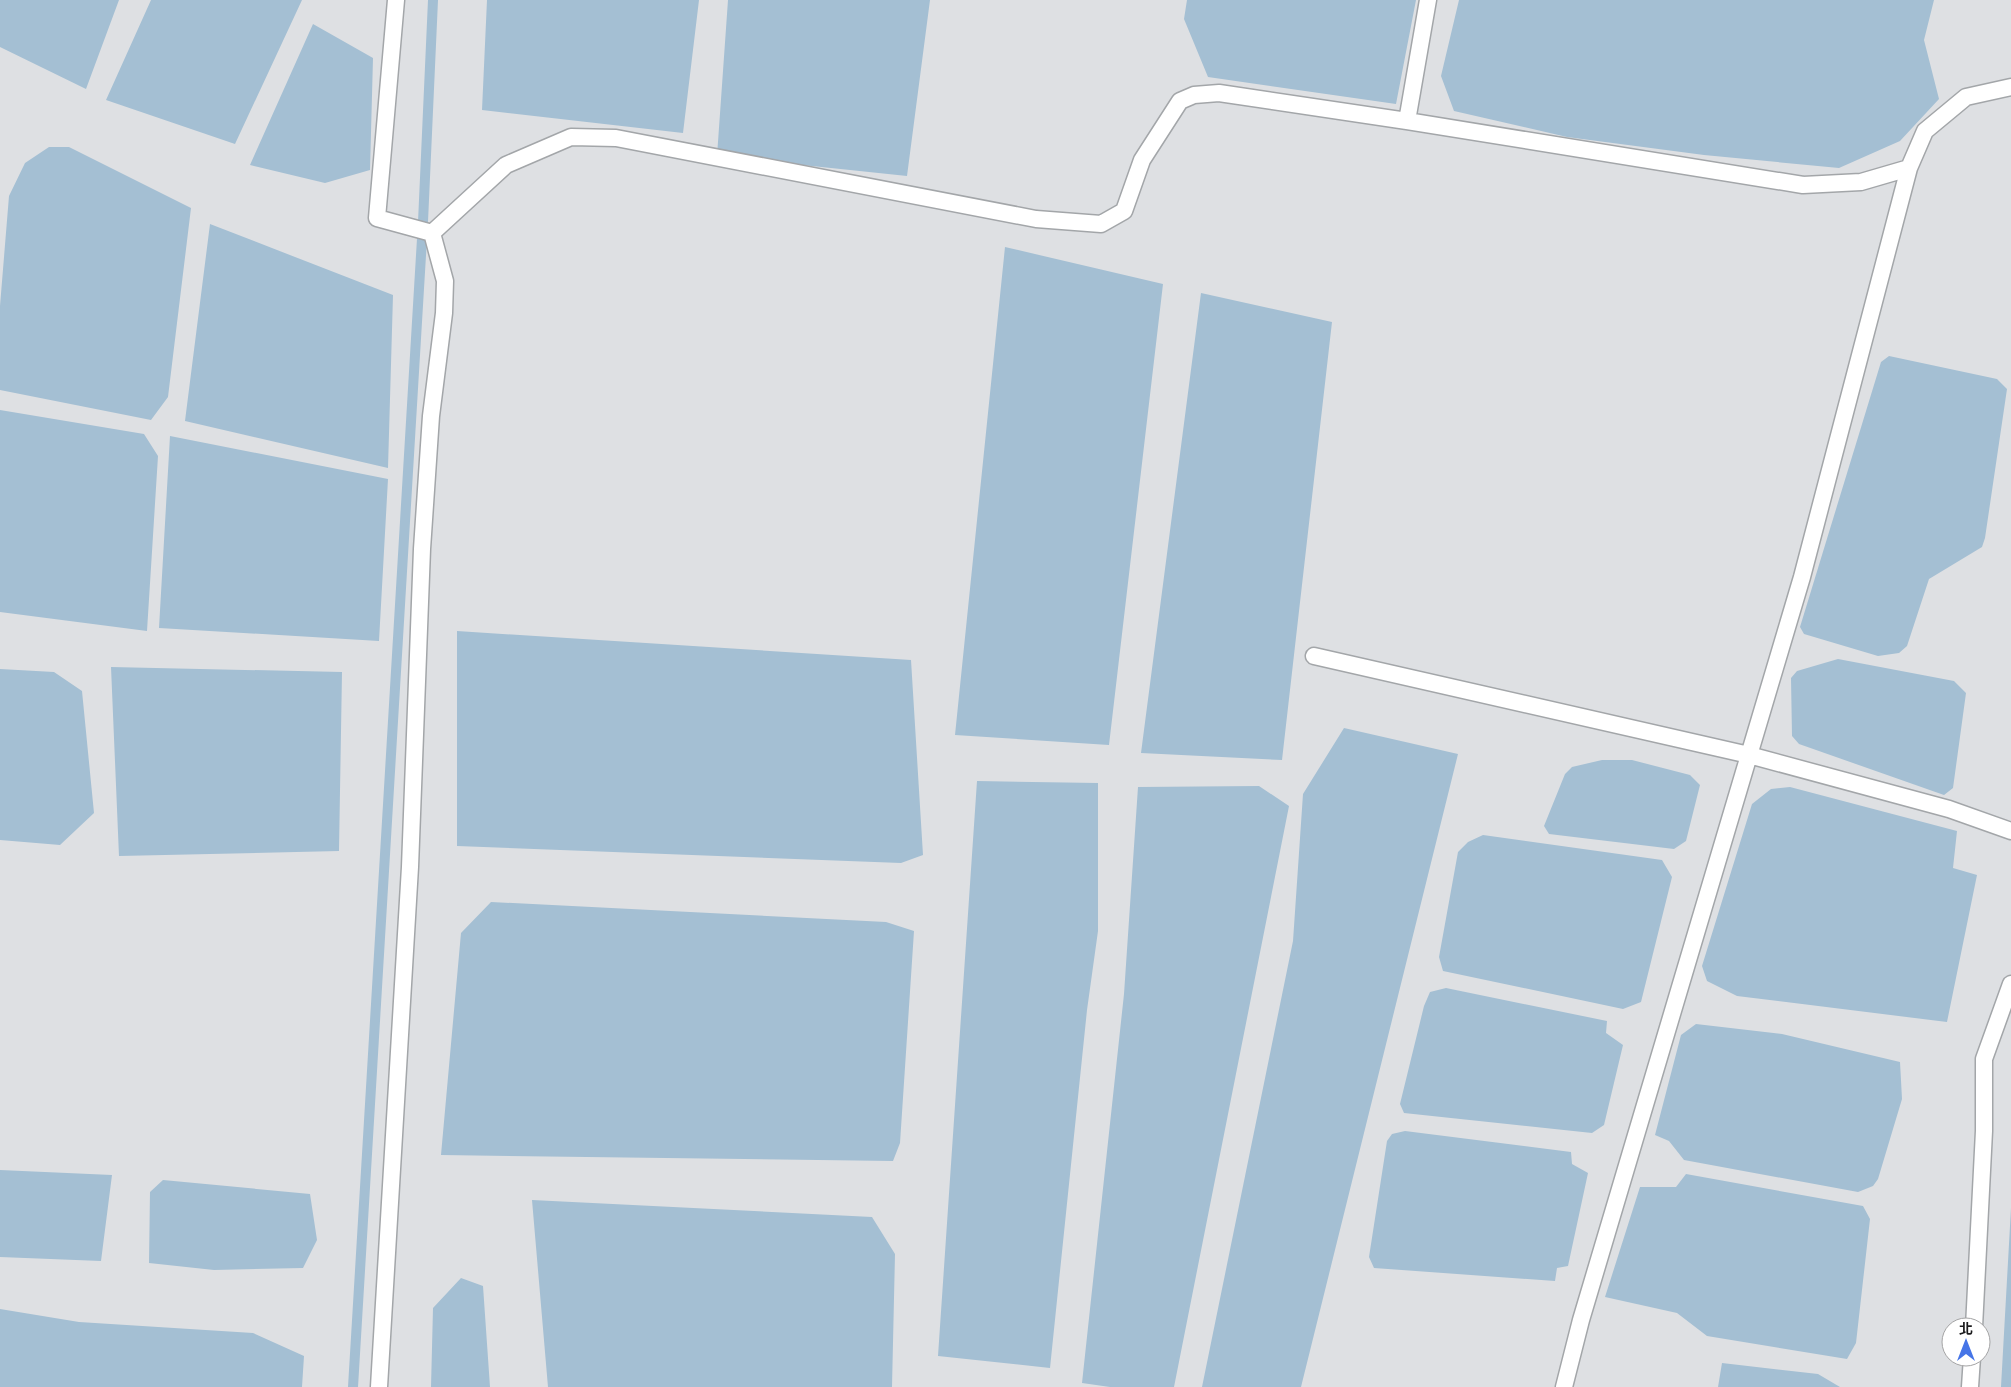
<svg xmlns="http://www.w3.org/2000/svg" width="2011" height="1387" font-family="Barlow,'Noto Sans TC',sans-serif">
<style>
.water{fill:#a4bfd3}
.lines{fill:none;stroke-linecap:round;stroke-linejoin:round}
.stream{stroke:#a4bfd3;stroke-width:10}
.lane-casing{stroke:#a3a6a9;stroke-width:19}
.lane{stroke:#fff;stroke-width:16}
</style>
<rect width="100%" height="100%" fill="#dee0e3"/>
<path class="water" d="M0,0H119L86,89L0,47Z
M151,0H302L235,144L106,100Z
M487,0H699L683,133L482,110Z
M728,0H930L907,176L717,156Z
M1187,0H1416L1396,104L1208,77L1184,19Z
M1459,0H1934L1924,40L1939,99L1900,141L1839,168L1704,155L1567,137L1454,111L1441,76Z
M313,24L373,58L370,170L325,183L250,165Z
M49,147H69L191,208L168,397L151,420L0,390V306L9,196L25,163Z
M210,224L393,295L388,468L185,421Z
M1005,247L1163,284L1109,745L955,735Z
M1201,293L1332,322L1282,760L1141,753Z
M1889,356L1997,379L2007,389L1985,538L1982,547L1929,579L1907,646L1899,653L1878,656L1804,634L1800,627L1881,362Z
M0,410L144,434L158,456L147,631L0,612Z
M170,436L388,479L379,641L159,628Z
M457,631L911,660L923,855L901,863L457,846Z
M1838,659L1954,681L1966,693L1953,788L1944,795L1799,744L1792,736L1791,678L1797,671Z
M111,667L342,672L339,851L119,856Z
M0,669L54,672L82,691L94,813L60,845L0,840Z
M1344,728L1458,754L1301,1387H1202L1293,941L1303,794Z
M1602,760H1632L1690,775L1700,785L1686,841L1674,849L1549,834L1544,826L1565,774L1572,767Z
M977,781L1098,783V931L1087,1010L1050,1368L938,1356Z
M1259,786L1289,806L1174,1387H1110L1082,1383L1124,994L1138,787Z
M1790,787L1957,831L1953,868L1977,875L1947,1022L1737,996L1707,981L1702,966L1752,804L1771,789Z
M1483,835L1662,860L1672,877L1641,1002L1623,1009L1443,971L1439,957L1458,852L1468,842Z
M491,902L886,922L914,931L900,1143L893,1161L441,1155L461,933Z
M1446,988L1607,1021L1606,1033L1623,1045L1604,1125L1592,1133L1404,1113L1400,1104L1424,1006L1430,992Z
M1696,1024L1782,1034L1900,1062L1902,1099L1878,1179L1873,1186L1858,1192L1684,1160L1669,1141L1655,1135L1681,1035Z
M1405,1131L1571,1152L1572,1164L1588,1173L1568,1266L1557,1268L1555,1281L1374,1268L1369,1257L1387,1141L1392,1134Z
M0,1170L112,1175L101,1261L0,1257Z
M1686,1174L1863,1206L1870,1219L1856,1343L1847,1359L1707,1336L1677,1313L1605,1297L1640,1187H1676Z
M163,1180L310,1194L317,1240L303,1268L214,1270L149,1263L150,1192Z
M532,1200L872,1217L895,1254L892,1387H548Z
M2011,1208V1387H2001Z
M461,1278L483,1286L490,1387H431L433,1308Z
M0,1309L79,1322L253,1333L304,1356L302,1387H0Z
M1722,1363L1818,1374L1840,1387H1718Z"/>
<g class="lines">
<path class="stream" d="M353,1387L423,222L433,0"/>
<g class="lane-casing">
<path id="lane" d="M396,0L377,218L432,233
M1407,121L1428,0
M1314,656L1749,755L1949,809L2011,831
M1974,1327L1984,1131V1059L2011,984
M379,1387L410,867L422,549L431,416L444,313L445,281L432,233L506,165L571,137L616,138L1036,219L1101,224L1124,211L1142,160L1180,101L1194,95L1219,93L1407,121L1803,185L1861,182L1909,168
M1564,1387L1581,1320L1802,577L1909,168L1925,131L1966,97L2011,87
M1970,1387L1972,1357"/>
</g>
<use href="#lane" class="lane"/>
</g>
<g transform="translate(1966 1342)"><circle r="24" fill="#ffffff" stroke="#a4a4a5"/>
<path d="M0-4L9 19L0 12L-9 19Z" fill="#4675e7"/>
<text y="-8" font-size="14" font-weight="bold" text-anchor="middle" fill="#1b1b1d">北</text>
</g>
</svg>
